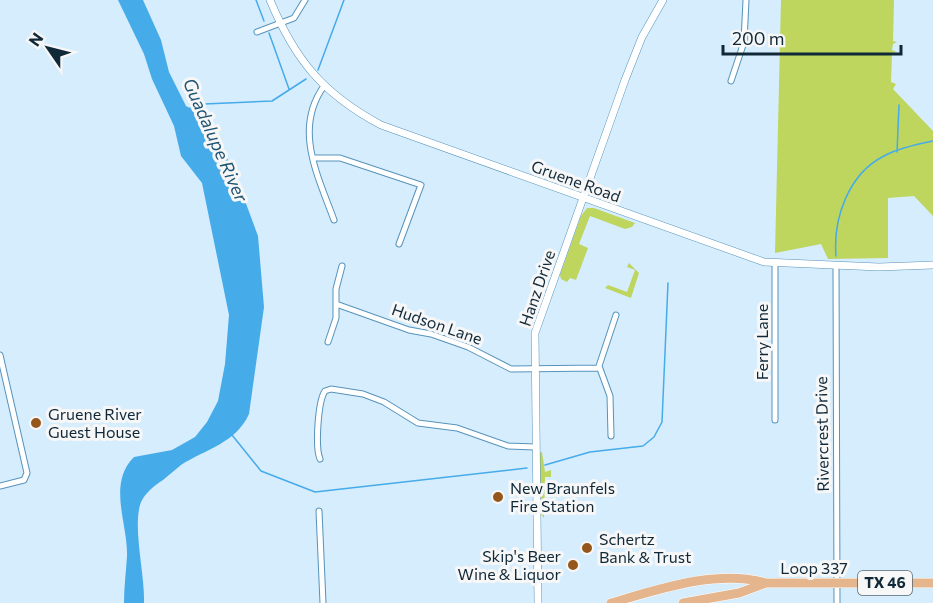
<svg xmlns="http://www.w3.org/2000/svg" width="933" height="603" font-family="Commissioner,sans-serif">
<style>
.green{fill:#bed55e}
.water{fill:#46abe9}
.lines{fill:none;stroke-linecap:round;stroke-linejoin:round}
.stream{stroke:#46abe9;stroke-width:1.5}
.minor-casing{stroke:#5793ba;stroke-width:7}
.tertiary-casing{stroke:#5793ba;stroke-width:8}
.primary-casing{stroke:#fff;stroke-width:10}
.minor{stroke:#fff;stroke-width:5}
.tertiary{stroke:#fff;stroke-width:7}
.primary{stroke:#e5b68e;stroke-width:9}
.poi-dot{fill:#94561b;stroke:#f7f7f7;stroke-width:2}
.labels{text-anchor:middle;stroke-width:6;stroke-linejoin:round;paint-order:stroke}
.shield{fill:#f7f7f7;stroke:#556772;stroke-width:1.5}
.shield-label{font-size:15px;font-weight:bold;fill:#102939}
.street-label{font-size:16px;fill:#102939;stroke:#f7f7f7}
.poi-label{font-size:16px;fill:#102939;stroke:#f7f7f7;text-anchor:start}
.water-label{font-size:18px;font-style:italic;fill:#1e5372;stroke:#f7f7f7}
</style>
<rect width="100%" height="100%" fill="#d6edfe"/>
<path class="green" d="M781,0H894L893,41L897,42L893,44L892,50L897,52L892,53L891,82L896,84L893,89L933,131V216L914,196L888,198V258L828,259L821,244L775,253Z
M587,208H594L635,223L632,227L625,229L590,216L579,244L588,248L576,280L570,278L567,282L561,279L560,275L581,216Z
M629,263L639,273L631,298L605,288L608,285L627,292L635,270L627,267Z
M542,452L545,472L551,470V477H545L544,518L539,512V453Z"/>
<path class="water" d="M118,0H143L161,40L169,72L186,106L197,112L232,166L258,236L264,307L249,414C236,443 206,449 181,465C175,470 169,475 163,480C155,485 145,493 141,502C132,526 145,574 144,603H124C124,587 126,572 127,556C128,523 107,484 134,457L172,450L195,437L207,422L218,401L225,364L229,315L202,183L181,156L174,126L152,79L144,54Z"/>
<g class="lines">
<path class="stream" d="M256,0L264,21
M269,33L289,89
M318,70L344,0
M190,108L204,104L272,101L306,79
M897,152L899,105
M836,256C833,219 848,174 884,156C898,148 918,144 933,141
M232,435L261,471L315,492L527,468
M545,465L590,452L643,446L654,437L662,422L668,283"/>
<g class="minor-casing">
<path id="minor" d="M257,32L294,18L305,0
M731,81L744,42L746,0
M324,86C293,129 318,176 334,220
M313,158H340L421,185L399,244
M775,264V420
M836,266L837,603
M336,304L409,330L431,334L468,347L511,369L599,368
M328,342L336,318V289L342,266
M0,355L27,473L24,480L0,486
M611,436L610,396L599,366L616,315
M320,459C315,447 318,401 325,391L331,389L363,394L384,402L418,423L457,428L508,446L535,447
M319,511L323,603"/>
</g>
<g class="tertiary-casing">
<path id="tertiary" d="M270,0C295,60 323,94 381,125L764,262L879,267L933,265
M538,603L535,333L625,80L642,37L663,0"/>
</g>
<g class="primary-casing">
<path id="primary" d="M611,603C660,589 717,569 766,583
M683,603L739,593L766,583H933"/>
</g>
<use href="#minor" class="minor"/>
<use href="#tertiary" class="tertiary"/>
<use href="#primary" class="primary"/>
</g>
<g class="poi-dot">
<circle cx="36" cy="423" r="6"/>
<circle cx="498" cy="497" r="6"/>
<circle cx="587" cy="548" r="6"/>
<circle cx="573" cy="565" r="6"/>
</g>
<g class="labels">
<rect class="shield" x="858" y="571" width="54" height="24" rx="4.5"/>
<g class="shield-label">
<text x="885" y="588">TX 46</text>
</g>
<g class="street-label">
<text transform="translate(576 181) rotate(20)" y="6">Gruene Road</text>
<text transform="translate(537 288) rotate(-71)" y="6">Hanz Drive</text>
<text transform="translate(437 324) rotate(19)" y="6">Hudson Lane</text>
<text transform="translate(762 342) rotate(-90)" y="6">Ferry Lane</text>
<text transform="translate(822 434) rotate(-91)" y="6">Rivercrest Drive</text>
<text x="814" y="574">Loop 337</text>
</g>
<g class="poi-label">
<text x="48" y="420">Gruene River<tspan x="48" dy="18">Guest House</tspan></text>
<text x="510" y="494">New Braunfels<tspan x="510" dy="18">Fire Station</tspan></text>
<text x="599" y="545">Schertz<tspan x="599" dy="18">Bank &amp; Trust</tspan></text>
<text x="561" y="562" text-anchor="end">Skip's Beer<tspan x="561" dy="18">Wine &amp; Liquor</tspan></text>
</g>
<g class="water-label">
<text transform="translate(215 140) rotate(66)" y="6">Guadalupe River</text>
</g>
</g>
<g transform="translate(48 48) rotate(305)" stroke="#f7f7f7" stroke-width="4.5" paint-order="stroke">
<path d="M0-4.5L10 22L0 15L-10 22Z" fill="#102939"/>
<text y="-9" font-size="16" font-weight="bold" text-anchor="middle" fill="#102939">N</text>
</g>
<path d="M723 45v9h178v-9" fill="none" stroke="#102939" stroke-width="3"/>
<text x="732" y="45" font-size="18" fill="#102939" stroke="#f7f7f7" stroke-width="4.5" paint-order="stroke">200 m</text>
</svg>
